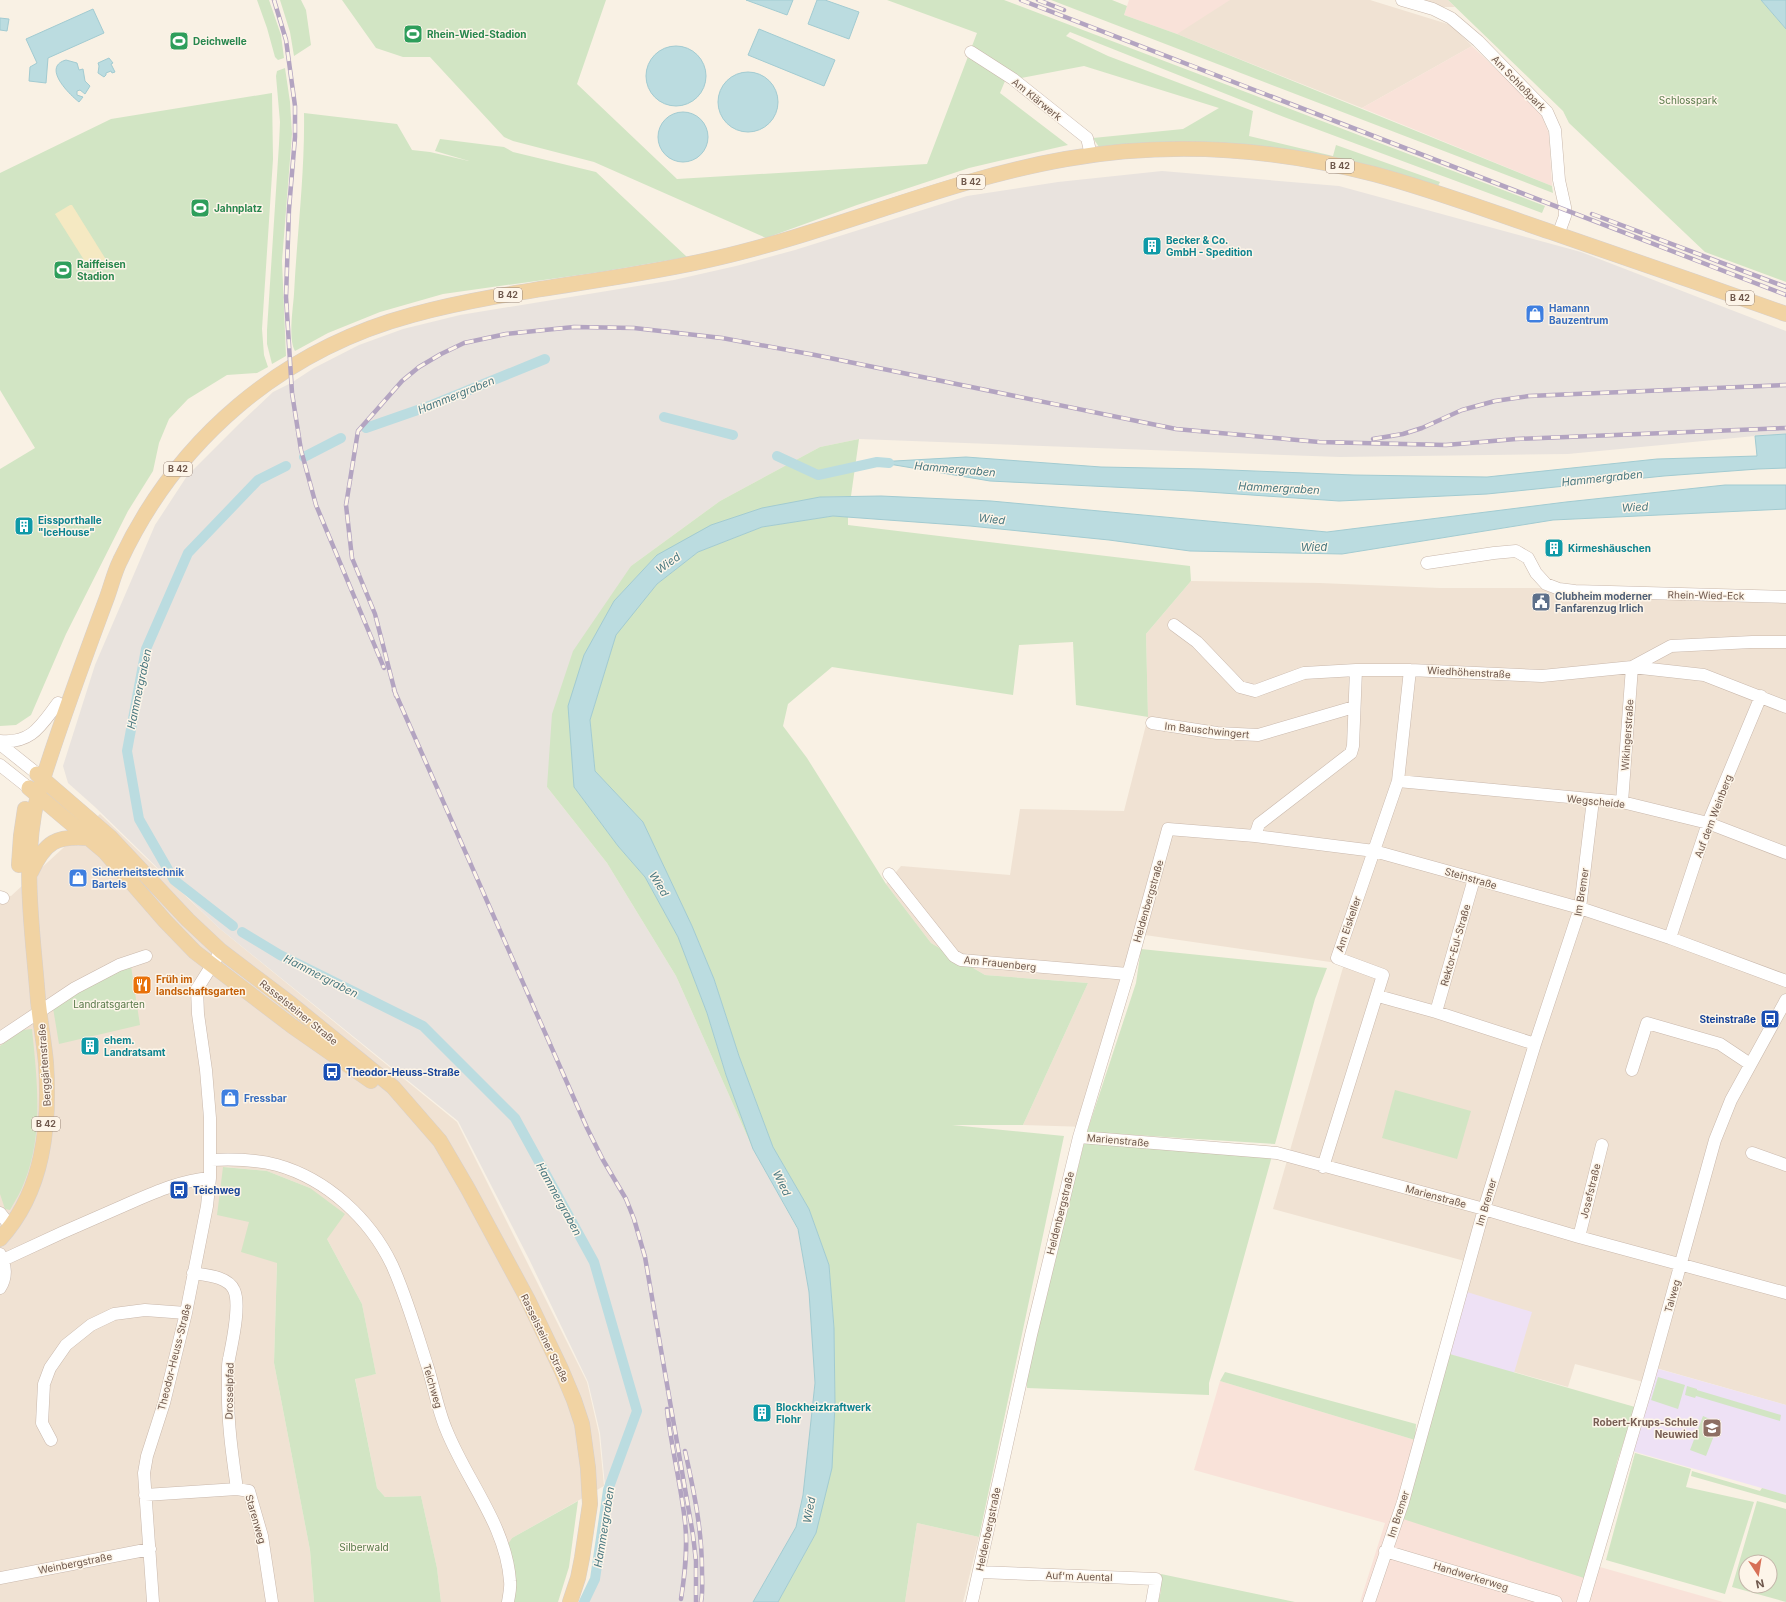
<svg xmlns="http://www.w3.org/2000/svg" width="1786" height="1602" font-family="Inter,sans-serif">
<style>
.residential{fill:#f0e2d3}
.commercial{fill:#f9e2d9}
.industrial{fill:#e9e3de}
.education{fill:#eee1f5}
.green{fill:#d2e5c4;fill-rule:evenodd}
.sand{fill:#f5e9c2}
.water{fill:#bbdce0;stroke:#a2cbd1}
.lines{fill:none;stroke-linecap:round;stroke-linejoin:round}
.canal{stroke:#bbdce0;stroke-width:10}
.minor-casing{stroke:#c9b8ac;stroke-width:13}
.major-casing{stroke:#d7d0cd;stroke-width:16}
.minor{stroke:#fff;stroke-width:12}
.major{stroke:#f1d3a3;stroke-width:15}
.rail-casing{stroke:#b3a4c1;stroke-width:4.5}
.rail{stroke:#fdf5e9;stroke-width:3;stroke-dasharray:9;stroke-linecap:butt}
.labels{text-anchor:middle;stroke-width:3;stroke-linejoin:round;paint-order:stroke}
.shield{fill:#fdf5e9;stroke:#9a877b;stroke-width:1}
.shield-label{font-size:9px;font-weight:bold;fill:#6f584c}
.leisure-label{font-size:10px;font-weight:bold;fill:#27864d;stroke:#fdf5e9;text-anchor:start}
.street-label{font-size:10px;fill:#6f584c;stroke:#fdf5e9}
.park-label{font-size:10px;fill:#587949;stroke:#fdf5e9}
.culture-label{font-size:10px;font-weight:bold;fill:#0d838f;stroke:#fdf5e9;text-anchor:start}
.shop-label{font-size:10px;font-weight:bold;fill:#366cbe;stroke:#fdf5e9;text-anchor:start}
.service-label{font-size:10px;font-weight:bold;fill:#4e5e75;stroke:#fdf5e9;text-anchor:start}
.food-label{font-size:10px;font-weight:bold;fill:#c56008;stroke:#fdf5e9;text-anchor:start}
.transit-label{font-size:10px;font-weight:bold;fill:#164399;stroke:#fdf5e9;text-anchor:start}
.education-label{font-size:10px;font-weight:bold;fill:#785e54;stroke:#fdf5e9;text-anchor:end}
.water-label{font-size:11px;font-style:italic;fill:#497880;stroke:#fdf5e9}
</style>
<rect width="100%" height="100%" fill="#f9f1e4"/>
<path class="residential" d="M1203,0H1370L1451,25L1472,46L1362,108L1177,34Z
M1420,0H1448L1455,7H1443Z
M1191,581L1320,583L1440,588H1586L1786,594V1405L1656,1368L1651,1384L1575,1364L1568,1387L1446,1353L1472,1263L1273,1209L1344,964L1145,935L1087,1127L1023,1125L1088,983L985,975L931,943L886,884L901,866L1010,875L1020,809L1124,811L1148,717L1146,634Z
M100,814L219,928L457,1122L587,1382L599,1434L604,1486L512,1538L500,1557L505,1579L503,1602H441L437,1568L421,1496L385,1497L377,1488L355,1378L376,1374L362,1304L327,1239L310,1188L267,1171L224,1167L249,1222L277,1262L274,1363L310,1550L314,1602H0V893L11,896Z
M917,1523L979,1537L963,1602H905Z"/>
<path class="commercial" d="M1129,0H1230L1177,34L1124,15Z
M1472,46L1540,111L1549,134L1552,186L1362,108Z
M1220,1381L1415,1440L1584,1578L1600,1567L1723,1602H1360L1385,1523L1194,1470Z"/>
<path class="industrial" d="M1162,171L1339,186L1581,252L1786,331V434L1755,436L1568,454L1340,457L859,439L820,447L720,501L631,566L547,787L607,863L676,976L753,1149L798,1230L809,1292L815,1383L803,1495L796,1527L753,1602H581L591,1581L605,1486L600,1433L588,1382L529,1259L458,1121L219,928L95,807L68,783L63,766L95,665L155,525L187,476L239,424L273,392L291,383L314,368L359,345L403,329L460,315L674,280L736,266L795,250L967,196L1058,182Z"/>
<path class="education" d="M1467,1292L1532,1312L1514,1373L1446,1353Z
M1655,1368L1786,1405V1495L1632,1451Z"/>
<path class="green" d="M257,0H269L281,35L284,58L278,60L275,57L267,28Z
M280,0H301L306,10L311,45L294,56L290,32Z
M342,0H606L577,84L677,179L927,164L977,33L887,0H1004L1545,206L1542,213L1284,117L1070,32L1066,36L1108,56L1253,111L1249,136L1333,156L1336,145L1440,182L1438,186L1333,159L1099,147L1093,138L1183,129L1219,108L1084,66L1005,81L1000,93L1068,145L969,168L857,205L766,238L594,162L513,141L504,137L430,57H403L376,48Z
M1051,0H1112L1127,6L1124,15L1177,34L1552,186L1553,193Z
M1448,0H1761L1786,29V282L1705,252L1569,123L1563,111Z
M285,68L290,102L292,134L282,261L286,356L272,364L267,344V330L279,144L280,122L276,76L277,71Z
M272,93L273,159L262,329L264,355L268,367L257,373L227,375L188,399L169,419L159,443L153,471L128,511L66,634L31,715L16,725L0,726V469L35,448L0,390V173L111,119Z
M304,113L397,124L412,150L430,152L469,161L435,151L440,139L504,147L513,152L596,172L687,257L600,272L443,294L380,312L328,333L295,351C288,339 293,309 294,294C297,234 305,173 304,113Z
M859,439L851,496L820,497L657,555L614,601L584,655L574,787L618,846L645,877L678,937L707,1013L726,1075L753,1149L676,976L607,863L547,787L552,714L573,651L631,566L720,501L820,447Z
M833,516L848,517V525L1190,566L1191,581L1146,634L1148,717L1076,705L1073,642L1019,645L1013,695L832,667L788,704L783,726L807,758L886,884L931,943L985,975L1088,983L1023,1125H952L1064,1136L979,1537L917,1523L905,1602H778L816,1533L835,1404L834,1328L829,1265L809,1209L773,1147L739,1056L714,979L692,926L643,822L595,771L590,720L616,634L657,584L698,552L762,527Z
M1141,949L1327,968L1315,999L1275,1144L1087,1132L1136,983Z
M131,966L140,1025L59,1044L53,1008L102,978Z
M32,1029C37,1079 44,1135 24,1183C21,1192 15,1201 10,1210L5,1209L0,1194V1046L23,1030Z
M1395,1090L1471,1111L1457,1159L1382,1138Z
M1084,1143L1272,1156L1209,1383V1395L1027,1388V1373Z
M223,1167L267,1171L310,1188L345,1214L327,1239L362,1304L376,1374L355,1379L377,1488L385,1497L421,1496L437,1568L441,1602H314L310,1550L274,1363L277,1263L241,1252L249,1222L217,1215Z
M1446,1353L1635,1407L1617,1462L1604,1517L1584,1578L1403,1519Z
M1225,1372L1416,1424L1415,1440L1220,1381Z
M1658,1377L1685,1385L1678,1409L1651,1400Z
M1687,1386L1697,1389V1390L1781,1415L1780,1421L1696,1396L1695,1398L1685,1395Z
M1703,1416L1719,1423L1706,1456L1690,1450Z
M1635,1453L1691,1469L1686,1487L1754,1502L1725,1594L1606,1560Z
M1692,1471L1760,1491L1762,1488L1786,1495V1503L1691,1476Z
M578,1501L569,1567L558,1602H512L515,1582L508,1544L512,1538Z
M1757,1501L1786,1509V1602L1732,1587ZM1746,1562H1770V1586H1746Z
M1161,1574L1295,1602H1158L1161,1591Z"/>
<path class="sand" d="M70,205H72L105,258V262L91,271L55,214Z"/>
<path class="water" d="M746,0H793L787,15Z
M817,0H825L859,12L849,39L808,24Z
M1761,0H1786V29Z
M93,9L104,33L48,58L46,83L29,81L30,67L37,63L26,39Z
M0,18L9,19L7,31L0,30Z
M759,29L835,60L824,86L748,55Z
M646 76a30 30 0 1 1 60 0a30 30 0 1 1-60 0Z
M109,58L113,63L111,64L115,72L112,73L111,71L106,73V75L104,77L98,73L99,66L98,63Z
M66,60L77,63L79,70L83,69L85,81L90,86L85,94L80,90L77,91V95L83,97L79,102C70,95 41,67 66,60Z
M718 102a30 30 0 1 1 60 0a30 30 0 1 1-60 0Z
M658 137a25 25 0 1 1 50 0a25 25 0 1 1-50 0Z
M1786,434V468L1758,469L1664,476L1487,494L1339,501L1193,491L990,481L877,462L966,457L1101,467L1205,469L1354,475L1487,477L1657,459L1757,456L1755,436Z
M1725,485H1786V509L1553,520L1342,554L1190,551L1109,540L970,526L833,516L762,527L698,552L657,584L616,635L590,720L595,771L643,822L692,926L714,979L739,1056L773,1147L809,1209L829,1265L834,1328L835,1404L832,1468L816,1533L778,1602H753L796,1527L803,1495L815,1383L809,1292L798,1229L753,1149L726,1075L707,1013L678,937L645,877L618,846L574,787L568,706L584,655L614,601L657,555L711,525L762,508L820,497L881,496L991,501L1327,532L1566,502Z"/>
<g class="lines">
<path class="canal" d="M664,417L733,435
M366,428L432,405L545,359
M777,456L818,475L877,462L889,463
M304,457L341,438
M233,926L174,880L139,819L127,751L146,649L188,553L258,480L286,466
M242,932L280,955L423,1026L515,1118L594,1262L637,1411L608,1490L595,1579L584,1602"/>
<g class="minor-casing">
<path id="minor" d="M1402,0L1433,9L1451,18L1478,41L1547,112L1555,130L1559,180L1565,207V216L1558,235
M971,52L1013,79L1087,138L1091,155
M1427,563L1494,553L1516,551L1528,558L1536,573L1546,584L1559,589L1575,591L1786,597
M1174,625L1197,642L1240,687L1255,691L1304,673L1356,670H1410L1542,676L1632,667L1704,675L1786,707
M1152,723L1217,733L1258,735L1354,707
M0,741C32,744 41,725 58,703
M0,744L35,772
M0,765L29,788
M1398,781L1622,802L1708,823L1786,853
M1622,802L1632,667L1671,646L1752,642H1786
M1255,836L1259,824L1351,753L1353,746L1356,670
M889,874L954,956L961,960L1128,974
M0,897L3,898
M1670,938L1708,823L1761,696
M1378,996L1436,1012L1535,1044
M1436,1012L1474,879
M0,1038L75,988L119,965L146,956
M1632,1070L1647,1023L1720,1044L1750,1064
M1079,1137L1277,1153L1484,1209L1579,1237L1786,1293
M1752,1153L1786,1165
M211,1160C233,1159 255,1159 277,1165C327,1179 370,1219 392,1265C407,1298 417,1334 428,1368C434,1388 438,1410 446,1429C466,1480 506,1525 510,1581C511,1588 509,1595 508,1602
M1323,1167L1383,975L1337,958L1398,781L1410,670
M0,1213L11,1227
M1579,1237L1602,1145
M0,1254C6,1265 7,1278 0,1288
M3,1260C43,1241 83,1223 123,1206C153,1193 178,1181 210,1178
M193,1273C205,1275 228,1276 234,1290C241,1305 232,1343 229,1359C227,1367 228,1375 228,1383C227,1419 232,1454 237,1489
M51,1440L42,1423L44,1384L50,1368L66,1345L91,1325L114,1314L145,1310L186,1313
M145,1495L237,1489L249,1491L262,1536L272,1602
M1385,1551L1556,1602
M979,1572L1156,1579L1152,1602
M0,1578L150,1549
M153,1602L144,1473L147,1456L164,1403L186,1313L207,1206L210,1178V1118L206,1070L198,1014L197,989L221,951
M972,1602L1031,1335L1079,1137L1129,971L1168,829L1255,836L1374,851L1580,908L1670,938L1786,981
M1369,1602L1403,1502L1484,1209L1535,1044L1580,908L1593,800
M1583,1602L1649,1378L1715,1140L1731,1100L1786,1000"/>
</g>
<g class="major-casing">
<path id="major" d="M37,774L110,837L188,920L221,951L291,1004L393,1087L440,1141L468,1189L528,1300L561,1369L574,1400L582,1424L588,1468L590,1504L582,1558L578,1578L570,1602
M29,788L105,852L165,921L195,952L292,1026L371,1081
M19,865L21,836L25,809
M31,872C45,842 56,835 90,838
M0,1239C44,1191 50,1125 46,1063C44,1042 40,1021 38,1000C33,932 21,863 38,795C58,729 82,665 106,600C111,587 114,573 120,561C177,439 282,350 412,315C512,288 616,282 717,258C835,231 946,180 1066,159C1168,141 1274,148 1374,174C1434,190 1492,212 1551,232C1629,259 1708,286 1786,314"/>
</g>
<use href="#minor" class="minor"/>
<use href="#major" class="major"/>
<g class="rail-casing">
<path id="rail" d="M274,0L286,40L295,106V137L289,209L286,297L292,393L301,450L316,505L384,668
M1021,0L1786,295
M1038,0L1064,10
M1592,214L1786,287
M1373,439L1403,434L1422,428L1462,410L1495,401L1529,396L1786,385
M394,690L587,1128L603,1160L626,1199L634,1219L645,1257L693,1535L696,1561V1602
M396,696L375,614L352,558L346,505L358,431L402,381L419,367L441,354L464,343L506,334L574,327L634,328L722,338L815,355L1176,429L1319,442L1446,445L1516,439L1786,428
M667,1409C671,1447 681,1484 685,1522C688,1548 685,1573 681,1599
M685,1451C694,1491 702,1530 702,1571C702,1581 703,1592 701,1602"/>
</g>
<use href="#rail" class="rail"/>
</g>
<defs>
<g id="stadium-square" transform="scale(1)"><rect x="-9" y="-9" width="18" height="18" rx="4" fill="#2e9e5b" stroke="#fdf5e9"/><path d="M0-5a6.5 5 0 1 0 0 10a6.5 5 0 1 0 0-10ZM-3.5-1.8h7v3.6h-7Z" fill="#fff"/></g>
<g id="building-square" transform="scale(1)"><rect x="-9" y="-9" width="18" height="18" rx="4" fill="#0f9aa8" stroke="#fdf5e9"/><path d="M-4-6H4V6H1V3H-1V6H-4ZM-2.5-4.3h1.7v1.8h-1.7ZM.8-4.3h1.7v1.8H.8ZM-2.5-1h1.7V.8h-1.7ZM.8-1h1.7V.8H.8Z" fill="#fff"/></g>
<g id="shop-square" transform="scale(1)"><rect x="-9" y="-9" width="18" height="18" rx="4" fill="#3f7fe0" stroke="#fdf5e9"/><path d="M-5-2.5h2.3a2.7 3.5 0 0 1 5.4 0H5L5.5 6h-11ZM-1.5-2.5h3a1.5 2.3 0 0 0-3 0Z" fill="#fff"/></g>
<g id="civic-square" transform="scale(1)"><rect x="-9" y="-9" width="18" height="18" rx="4" fill="#5c6f8a" stroke="#fdf5e9"/><path d="M-.6-6.5H3V-4.5H.6V-3L4-1V1h2V6H-6V1h2V-1L-.6-3ZM-1.2 2.5V6h2.4V2.5Z" fill="#fff"/></g>
<g id="restaurant-square" transform="scale(1)"><rect x="-9" y="-9" width="18" height="18" rx="4" fill="#e8710a" stroke="#fdf5e9"/><path d="M-5-6h1v4h1v-4h1v4h1v-4h1v5L-1.5 .5V6h-2V.5L-5-1ZM5-6V6H3V1.5H1.5Q1.5-4 5-6Z" fill="#fff"/></g>
<g id="bus-square" transform="scale(1)"><rect x="-9" y="-9" width="18" height="18" rx="4" fill="#1a4fb4" stroke="#fdf5e9"/><path d="M-5-6H5V4H4V6H2V4H-2V6H-4V4H-5ZM-3.5-4V0h7V-4ZM-3.5 1.2v1.5H-2V1.2ZM2 1.2v1.5H3.5V1.2Z" fill="#fff"/></g>
<g id="school-square" transform="scale(1)"><rect x="-9" y="-9" width="18" height="18" rx="4" fill="#8d6e63" stroke="#fdf5e9"/><path d="M0-5L7-2L0 1L-7-2ZM-4 1L0 2.5L4 1V4Q0 6-4 4Z" fill="#fff"/></g>
</defs>
<g fill-rule="evenodd">
<use href="#stadium-square" x="413" y="34"/>
<use href="#stadium-square" x="179" y="41"/>
<use href="#stadium-square" x="200" y="208"/>
<use href="#building-square" x="1152" y="246"/>
<use href="#stadium-square" x="63" y="270"/>
<use href="#shop-square" x="1535" y="314"/>
<use href="#building-square" x="24" y="526"/>
<use href="#building-square" x="1554" y="548"/>
<use href="#civic-square" x="1541" y="602"/>
<use href="#shop-square" x="78" y="878"/>
<use href="#restaurant-square" x="142" y="985"/>
<use href="#bus-square" x="1770" y="1019"/>
<use href="#building-square" x="90" y="1046"/>
<use href="#bus-square" x="332" y="1072"/>
<use href="#shop-square" x="230" y="1098"/>
<use href="#bus-square" x="179" y="1190"/>
<use href="#building-square" x="762" y="1413"/>
<use href="#school-square" x="1712" y="1428"/>
</g>
<g class="labels">
<g class="shield">
<rect x="1326" y="159" width="28" height="14" rx="3"/>
<rect x="957" y="175" width="28" height="14" rx="3"/>
<rect x="494" y="288" width="28" height="14" rx="3"/>
<rect x="1726" y="291" width="28" height="14" rx="3"/>
<rect x="164" y="462" width="28" height="14" rx="3"/>
<rect x="32" y="1117" width="28" height="14" rx="3"/>
</g>
<g class="shield-label">
<text x="1340" y="169">B 42</text>
<text x="971" y="185">B 42</text>
<text x="508" y="298">B 42</text>
<text x="1740" y="301">B 42</text>
<text x="178" y="472">B 42</text>
<text x="46" y="1127">B 42</text>
</g>
<g class="leisure-label">
<text x="427" y="38">Rhein-Wied-Stadion</text>
<text x="193" y="45">Deichwelle</text>
<text x="214" y="212">Jahnplatz</text>
<text x="77" y="268">Raiffeisen<tspan x="77" dy="12">Stadion</tspan></text>
</g>
<g class="street-label">
<text transform="translate(1519 83) rotate(46)" y="4">Am Schloßpark</text>
<text transform="translate(1037 99) rotate(39)" y="4">Am Klärwerk</text>
<text transform="translate(1706 595) rotate(1)" y="4">Rhein-Wied-Eck</text>
<text transform="translate(1469 672) rotate(3)" y="4">Wiedhöhenstraße</text>
<text transform="translate(1207 730) rotate(6)" y="4">Im Bauschwingert</text>
<text transform="translate(1627 735) rotate(-86)" y="4">Wikingerstraße</text>
<text transform="translate(1596 801) rotate(6)" y="4">Wegscheide</text>
<text transform="translate(1713 816) rotate(-69)" y="4">Auf dem Weinberg</text>
<text transform="translate(1471 878) rotate(16)" y="4">Steinstraße</text>
<text transform="translate(1581 892) rotate(-81)" y="4">Im Bremer</text>
<text transform="translate(1148 901) rotate(-74)" y="4">Heldenbergstraße</text>
<text transform="translate(1348 924) rotate(-71)" y="4">Am Eiskeller</text>
<text transform="translate(1455 945) rotate(-74)" y="4">Rektor-Eul-Straße</text>
<text transform="translate(1000 963) rotate(6)" y="4">Am Frauenberg</text>
<text transform="translate(299 1012) rotate(39)" y="4">Rasselsteiner Straße</text>
<text transform="translate(44 1065) rotate(-94)" y="4">Berggärtenstraße</text>
<text transform="translate(1118 1140) rotate(5)" y="4">Marienstraße</text>
<text transform="translate(1590 1191) rotate(-76)" y="4">Josefstraße</text>
<text transform="translate(1436 1196) rotate(15)" y="4">Marienstraße</text>
<text transform="translate(1486 1202) rotate(-73)" y="4">Im Bremer</text>
<text transform="translate(1060 1213) rotate(-76)" y="4">Heldenbergstraße</text>
<text transform="translate(1672 1296) rotate(-74)" y="4">Talweg</text>
<text transform="translate(545 1338) rotate(64)" y="4">Rasselsteiner Straße</text>
<text transform="translate(174 1357) rotate(-76)" y="4">Theodor-Heuss-Straße</text>
<text transform="translate(433 1386) rotate(74)" y="4">Teichweg</text>
<text transform="translate(229 1391) rotate(-89)" y="4">Drosselpfad</text>
<text transform="translate(1398 1514) rotate(-72)" y="4">Im Bremer</text>
<text transform="translate(256 1519) rotate(74)" y="4">Starenweg</text>
<text transform="translate(988 1529) rotate(-78)" y="4">Heldenbergstraße</text>
<text transform="translate(75 1563) rotate(-11)" y="4">Weinbergstraße</text>
<text transform="translate(1079 1576) rotate(2)" y="4">Auf'm Auental</text>
<text transform="translate(1471 1576) rotate(17)" y="4">Handwerkerweg</text>
</g>
<g class="park-label">
<text x="1688" y="104">Schlosspark</text>
<text x="109" y="1008">Landratsgarten</text>
<text x="364" y="1551">Silberwald</text>
</g>
<g class="culture-label">
<text x="1166" y="244">Becker &amp; Co.<tspan x="1166" dy="12">GmbH - Spedition</tspan></text>
<text x="38" y="524">Eissporthalle<tspan x="38" dy="12">"IceHouse"</tspan></text>
<text x="1568" y="552">Kirmeshäuschen</text>
<text x="104" y="1044">ehem.<tspan x="104" dy="12">Landratsamt</tspan></text>
<text x="776" y="1411">Blockheizkraftwerk<tspan x="776" dy="12">Flohr</tspan></text>
</g>
<g class="shop-label">
<text x="1549" y="312">Hamann<tspan x="1549" dy="12">Bauzentrum</tspan></text>
<text x="92" y="876">Sicherheitstechnik<tspan x="92" dy="12">Bartels</tspan></text>
<text x="244" y="1102">Fressbar</text>
</g>
<g class="service-label">
<text x="1555" y="600">Clubheim moderner<tspan x="1555" dy="12">Fanfarenzug Irlich</tspan></text>
</g>
<g class="food-label">
<text x="156" y="983">Früh im<tspan x="156" dy="12">landschaftsgarten</tspan></text>
</g>
<g class="transit-label">
<text x="1756" y="1023" text-anchor="end">Steinstraße</text>
<text x="346" y="1076">Theodor-Heuss-Straße</text>
<text x="193" y="1194">Teichweg</text>
</g>
<g class="education-label">
<text x="1698" y="1426">Robert-Krups-Schule<tspan x="1698" dy="12">Neuwied</tspan></text>
</g>
<g class="water-label">
<text transform="translate(456 395) rotate(-22)" y="4">Hammergraben</text>
<text transform="translate(955 469) rotate(5)" y="4">Hammergraben</text>
<text transform="translate(1602 478) rotate(-6)" y="4">Hammergraben</text>
<text transform="translate(1279 488) rotate(3)" y="4">Hammergraben</text>
<text transform="translate(1635 507) rotate(-3)" y="4">Wied</text>
<text transform="translate(992 519) rotate(6)" y="4">Wied</text>
<text x="1314" y="551">Wied</text>
<text transform="translate(668 563) rotate(-36)" y="4">Wied</text>
<text transform="translate(139 689) rotate(-78)" y="4">Hammergraben</text>
<text transform="translate(659 884) rotate(59)" y="4">Wied</text>
<text transform="translate(321 976) rotate(27)" y="4">Hammergraben</text>
<text transform="translate(782 1183) rotate(64)" y="4">Wied</text>
<text transform="translate(559 1199) rotate(61)" y="4">Hammergraben</text>
<text transform="translate(809 1510) rotate(-79)" y="4">Wied</text>
<text transform="translate(604 1527) rotate(-81)" y="4">Hammergraben</text>
</g>
</g>
<g transform="translate(1758 1574) rotate(168)"><circle r="19" fill="#fdf5e9" stroke="#c4b6aa"/>
<path d="M0-3L7 15L0 10L-7 15Z" fill="#d77056"/>
<text y="-6" font-size="11" font-weight="bold" text-anchor="middle" fill="#6f584c">N</text>
</g>
</svg>
